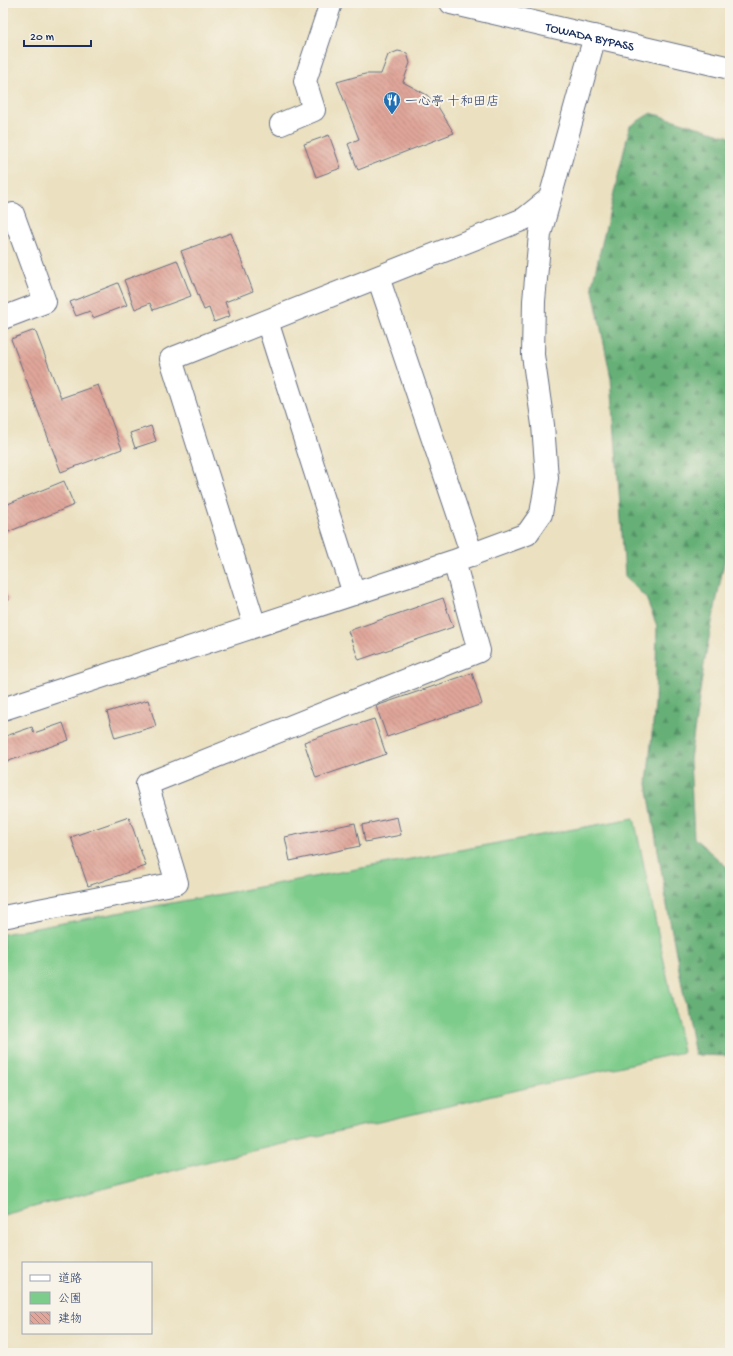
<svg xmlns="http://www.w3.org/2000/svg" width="733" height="1356" font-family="'Gochi Hand','Klee One',sans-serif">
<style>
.green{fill:#7ecc8b;stroke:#4c7e74}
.forest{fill:url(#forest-firs);stroke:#40706a}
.building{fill:url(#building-back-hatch)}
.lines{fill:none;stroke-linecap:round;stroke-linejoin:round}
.minor-casing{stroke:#646d81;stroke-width:24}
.highway-casing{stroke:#646d81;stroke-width:24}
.minor{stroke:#fff;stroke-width:22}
.highway{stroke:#fff;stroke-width:22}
.labels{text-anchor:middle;stroke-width:4;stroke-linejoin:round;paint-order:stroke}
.street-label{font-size:13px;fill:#1b2f5e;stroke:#f7f3e8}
.poi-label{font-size:13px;fill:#1b2f5e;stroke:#f7f3e8;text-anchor:start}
</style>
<defs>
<pattern id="forest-firs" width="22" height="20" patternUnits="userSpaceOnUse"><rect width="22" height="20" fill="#66b077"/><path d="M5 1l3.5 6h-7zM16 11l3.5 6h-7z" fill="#539065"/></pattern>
<pattern id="building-back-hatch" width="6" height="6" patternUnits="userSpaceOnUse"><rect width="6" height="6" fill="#e0a69a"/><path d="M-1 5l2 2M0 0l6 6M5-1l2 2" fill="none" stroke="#b58881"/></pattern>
</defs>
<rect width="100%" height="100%" fill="#f7f3e8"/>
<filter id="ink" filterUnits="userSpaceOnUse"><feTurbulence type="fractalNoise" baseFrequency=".025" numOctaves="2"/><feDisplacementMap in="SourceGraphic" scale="8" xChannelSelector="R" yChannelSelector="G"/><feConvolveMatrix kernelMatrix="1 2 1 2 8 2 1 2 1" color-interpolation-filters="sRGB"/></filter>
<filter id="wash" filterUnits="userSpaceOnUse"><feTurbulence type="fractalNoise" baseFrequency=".012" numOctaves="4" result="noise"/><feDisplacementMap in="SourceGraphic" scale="16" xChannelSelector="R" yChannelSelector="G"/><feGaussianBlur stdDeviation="0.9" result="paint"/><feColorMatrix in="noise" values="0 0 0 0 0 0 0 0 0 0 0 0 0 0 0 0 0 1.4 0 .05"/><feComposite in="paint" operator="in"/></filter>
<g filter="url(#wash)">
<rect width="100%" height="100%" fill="#ebe1c1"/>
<path class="green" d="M634,818L683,1052L218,1159L3,1215V934Z"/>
<path class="forest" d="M651,113L730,137V541L728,543L705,658L690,759L694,838L727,867L730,1056L695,1055L667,905L647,784L655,704L657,626L646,598L625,576L611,378L592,285L630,126Z"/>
<g id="blocks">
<path class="building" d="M398,51L407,53L410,63L403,82L427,95L437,105L454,133L358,170L348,144L359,139L337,82L365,74H381L388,55Z
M329,135L341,168L316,177L304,144Z
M231,233L253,291L225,302L230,316L214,322L209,308L204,310L181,251Z
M177,260L191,296L153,310L150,303L135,309L124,280Z
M118,283L127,305L93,318L90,311L76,316L70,302Z
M35,330L61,398L98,385L122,449L61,472L11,339Z
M151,426L156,441L135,448L130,433Z
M64,481L74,505L3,534V506Z
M3,587L9,600L3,603Z
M443,598L453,627L359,660L348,631Z
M472,673L482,704L387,737L376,706Z
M148,700L156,726L115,738L107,712Z
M374,719L386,754L316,778L304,742Z
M63,723L69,740L3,763V737L32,727L34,733Z
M129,817L146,866L88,886L71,837Z
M397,817L401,835L365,842L362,825Z
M355,823L360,846L290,861L285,837Z"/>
</g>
</g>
<g filter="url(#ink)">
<use href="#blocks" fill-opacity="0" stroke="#646d81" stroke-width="1"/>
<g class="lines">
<g class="minor-casing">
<path id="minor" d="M281,124L314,110L305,81L331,3
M378,277L472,555
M3,318L45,302L13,214
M267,321L354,594
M255,626L171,359L524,219L550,198
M3,709L454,561L527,534L541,514L547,478L543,425L533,355L534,301L540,234L595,36
M3,917L177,883L147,784L479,651L454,561"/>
</g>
<g class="highway-casing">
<g id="highway">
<path id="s1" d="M451,3L730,68"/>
</g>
</g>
<use href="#minor" class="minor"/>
<use href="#highway" class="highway"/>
</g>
</g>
<defs>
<g id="restaurant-pin" transform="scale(0.9)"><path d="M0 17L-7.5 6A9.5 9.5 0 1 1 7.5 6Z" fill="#1f6fb2" stroke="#f7f3e8"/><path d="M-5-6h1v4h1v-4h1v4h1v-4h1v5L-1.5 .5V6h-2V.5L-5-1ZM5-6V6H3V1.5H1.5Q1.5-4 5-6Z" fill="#fff"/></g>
</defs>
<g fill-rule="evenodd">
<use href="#restaurant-pin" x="392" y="100"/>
</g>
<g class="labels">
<g class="street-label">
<text dy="5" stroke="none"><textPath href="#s1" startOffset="143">TOWADA BYPASS</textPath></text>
</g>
<g class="poi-label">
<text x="405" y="105">一心亭 十和田店</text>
</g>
</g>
<rect width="733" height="1356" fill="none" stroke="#f7f3e8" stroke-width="16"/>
<rect x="22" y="1262" width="130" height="72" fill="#f7f3e8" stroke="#9fa5b1"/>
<rect x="30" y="1275" width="20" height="6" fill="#ffffff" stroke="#9fa5b1"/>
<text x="58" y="1282" font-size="12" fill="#1b2f5e">道路</text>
<rect x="30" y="1292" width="20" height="12" fill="#7ecc8b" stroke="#9fa5b1"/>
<text x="58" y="1302" font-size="12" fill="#1b2f5e">公園</text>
<rect x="30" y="1312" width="20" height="12" fill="url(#building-back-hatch)" stroke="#9fa5b1"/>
<text x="58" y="1322" font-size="12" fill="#1b2f5e">建物</text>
<path d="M24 40v6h67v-6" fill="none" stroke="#1b2f5e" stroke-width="2"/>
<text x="30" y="40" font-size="12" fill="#1b2f5e" stroke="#f7f3e8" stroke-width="3" paint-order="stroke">20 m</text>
</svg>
